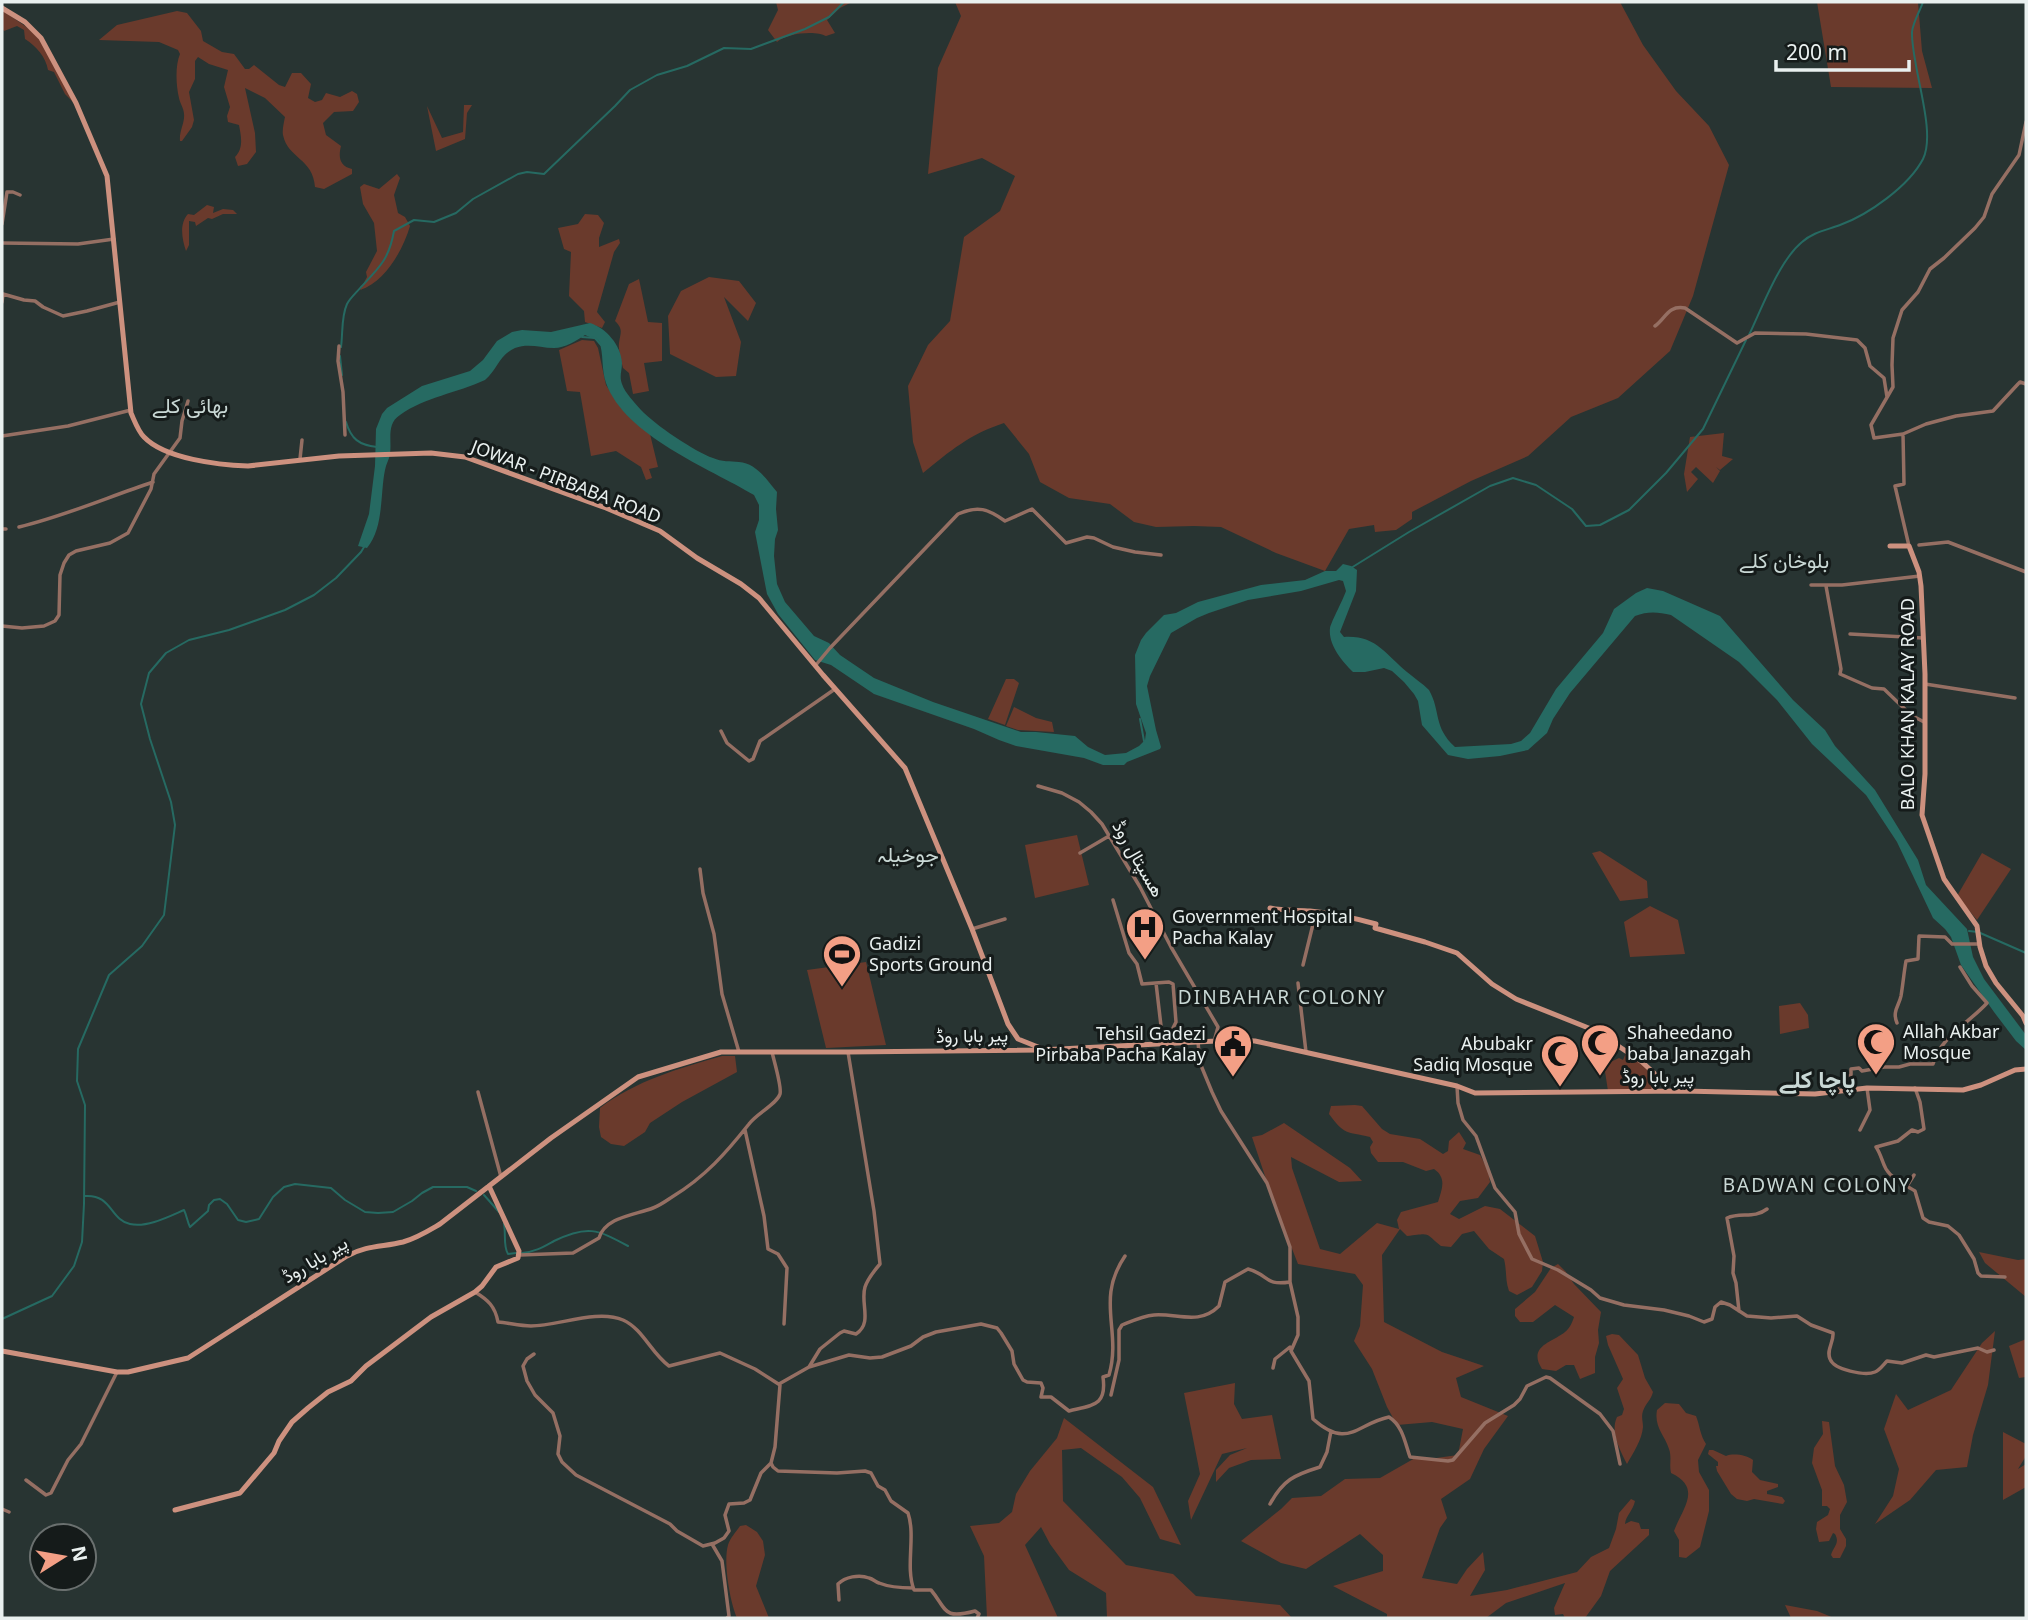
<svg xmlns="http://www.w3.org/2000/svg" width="2028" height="1620" font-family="'Noto Sans',Vazirmatn,sans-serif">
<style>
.green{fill:#6a3a2c}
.water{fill:#266a62}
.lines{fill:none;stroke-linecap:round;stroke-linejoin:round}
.stream{stroke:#266a62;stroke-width:2}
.street{stroke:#956f63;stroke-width:3.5}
.secondary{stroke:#cd917f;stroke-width:5}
.labels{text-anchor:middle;stroke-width:6;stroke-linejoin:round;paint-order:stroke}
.street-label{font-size:18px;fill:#e9f0ef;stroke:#151b1a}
.poi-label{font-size:18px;fill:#e9f0ef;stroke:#151b1a;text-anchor:start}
.neighbourhood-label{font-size:19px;letter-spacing:2px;fill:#c9d8d5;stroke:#151b1a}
.quarter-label{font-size:21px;fill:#c9d8d5;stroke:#151b1a}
.district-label{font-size:24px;font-weight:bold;fill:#c9d8d5;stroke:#151b1a}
</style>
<rect width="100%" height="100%" fill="#283432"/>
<path class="green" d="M776,2H852L840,8L827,20L835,33L826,36C816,30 786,33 777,42L768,30L778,10Z
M955,2H1620L1643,45L1676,91L1709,126L1729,165L1693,296L1670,351L1618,398L1571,417L1528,456L1471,481L1412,512V519L1396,530L1375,532L1374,525L1349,529L1325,571L1276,553L1221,527L1194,526L1156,527L1134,522L1110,504L1069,498L1040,482L1029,454L1004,423C970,434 950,451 923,473L913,442L908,386L928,345L950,321L964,237L1000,211L1015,176L982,158L928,174L938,68L961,16Z
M1817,2H1918L1922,51L1932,88L1831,87Z
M2,10C14,19 28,26 38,38C53,56 62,81 73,102L65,94L54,72L48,70C46,57 36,46 25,39L24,30L17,26L4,31L2,28Z
M177,11L187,13L201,31L203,41L222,52L234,54L245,69H249L254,65L279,85L285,87L292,73H301L311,84L308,98L315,102L322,100L326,93L340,97L352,91L357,94L359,102L353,111L334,112L323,123L326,135L341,146C338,158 340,166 352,169V174L324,189L315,187C313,158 288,159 283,135C282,130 284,122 285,117L265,98L245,88L255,133L256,152L247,164L238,166L235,157C244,148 241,136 239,125L228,122L227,116L230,107L224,87L228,70L209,64L198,57L195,61V79L189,92L194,120L192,127L182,141H180C179,131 185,123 184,114C184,109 180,103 179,98C176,85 175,66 180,54L178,50L159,42L99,40L117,25Z
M464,105H472L467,113L465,139L436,151L427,106L442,138L463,132Z
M397,174L400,178L394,195L398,213L405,217L410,226C403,250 385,282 360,290L367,277L366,272L377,251L374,223L363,204L360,187L364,184L379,189Z
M207,205L214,207L213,213L223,209L233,210L237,214H223L212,219L208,218L196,226L195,222L189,221V245L186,251C182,239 179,224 188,214L194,215Z
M585,214L598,215L604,223L599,238V247L619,239L620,243L614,252L597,312L605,322L602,328L585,322L584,311L569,296L571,252L564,249L558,228L578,224Z
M709,277L739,281L756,303L748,321L724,297L741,342L736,376L716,377L670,354L668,316L681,291Z
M639,279L648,322L662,323V361L644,363L649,391L633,394L629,373L623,368C621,360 618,350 619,343C620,333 624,330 615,321L629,284Z
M582,340L594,341L598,348L606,385L621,408L650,434L658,467L649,469L652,478L646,480L641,467L616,451L591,456L580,392L567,391L559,350Z
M1724,433L1722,456L1733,459L1720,470L1716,467L1720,471L1713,483L1696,467L1691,472L1698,479L1687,492L1684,474L1690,437Z
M1006,679H1014L1019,683L1005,725L988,719Z
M1014,707L1036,718L1052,722L1054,732L1018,730L1006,726Z
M1077,835L1089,885L1035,898L1025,845Z
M1600,851L1647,881L1648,898L1620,901L1592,853Z
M1982,853L2011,869L1977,920L1957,896Z
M1650,906L1678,920L1685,954L1630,957L1624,922Z
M866,962L886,1045L826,1048L807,970Z
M1800,1003L1808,1015L1809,1028L1780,1034L1779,1006Z
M1626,1053L1654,1073V1091H1608L1604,1065L1619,1058L1623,1060Z
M722,1056H735L737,1072L682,1102L650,1123L645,1132L624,1146L611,1144L601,1137L599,1127L600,1108C635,1081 680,1068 722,1056Z
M1355,1105L1362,1106L1382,1129L1390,1134L1420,1139L1443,1154L1448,1151L1449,1141L1459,1132L1466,1143L1463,1149L1480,1155L1488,1170L1490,1182L1478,1198L1460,1201L1450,1214L1459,1219L1485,1206L1500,1209L1535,1236L1543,1262L1542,1271L1532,1287L1517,1295L1509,1291C1505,1280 1507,1271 1504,1259L1489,1249L1474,1231L1462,1234L1451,1247L1441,1246C1424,1232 1431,1233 1407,1236L1400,1229L1382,1255L1384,1322L1442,1352L1484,1366L1456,1378L1461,1397L1508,1416L1484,1449L1470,1479L1441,1499L1447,1518L1440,1528L1422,1578L1457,1584L1467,1569L1483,1552L1485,1570L1470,1596L1507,1590L1577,1572L1591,1557L1609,1548L1616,1529L1619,1513L1631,1499L1635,1501C1633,1511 1626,1515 1625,1524L1631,1521L1639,1523L1641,1529H1649V1535L1610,1571L1601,1596L1585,1618H1565L1563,1614L1555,1615L1554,1608L1565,1583L1506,1603L1486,1618H1387V1614L1333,1586L1383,1571V1555L1360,1534L1306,1569L1281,1563L1241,1541L1281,1509L1292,1498L1321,1496L1345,1479L1380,1478L1415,1458L1429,1459L1458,1455L1463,1429L1432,1422L1397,1425L1387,1407L1372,1369L1354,1341L1360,1326L1363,1285L1355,1274L1298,1264L1274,1203L1252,1137L1262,1135L1284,1123L1350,1168L1362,1181L1339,1182L1291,1157L1292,1168L1320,1249L1340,1254L1377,1223L1399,1229L1397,1220L1401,1212L1438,1202C1442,1189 1447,1178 1434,1169L1426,1171L1403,1162H1378L1371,1153L1370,1147L1373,1142L1370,1137C1346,1131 1345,1136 1329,1114L1331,1106Z
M1979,1252L2018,1260L2026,1259V1297L1985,1263Z
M1558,1264L1566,1272L1574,1284L1601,1312L1598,1330L1599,1343L1595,1357V1373L1580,1379L1574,1365H1566L1556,1371L1542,1369C1527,1346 1553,1342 1565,1332C1570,1328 1572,1323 1574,1317L1555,1305L1533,1322H1520L1515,1316V1309L1535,1292L1551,1268Z
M1995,1331L1988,1385L1973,1435L1967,1467L1936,1470L1910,1500L1875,1524L1893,1496L1899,1469L1884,1429L1896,1394L1908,1410L1951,1390L1982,1343Z
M1612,1334L1619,1335L1638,1355L1645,1378L1653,1392C1651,1400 1646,1403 1643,1411C1641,1417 1643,1421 1643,1427C1642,1440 1633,1453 1627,1464C1620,1450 1610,1432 1617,1417L1622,1415L1624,1409L1617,1388L1623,1379L1608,1345L1606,1336Z
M2026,1339V1377L2019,1378L2009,1346Z
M1235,1383L1234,1404L1242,1419L1272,1415L1281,1459L1251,1460L1229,1468L1216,1482V1470L1230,1455L1247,1448L1222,1454L1191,1520L1188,1501L1200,1474L1184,1393Z
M1665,1403L1679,1404L1686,1413L1696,1416C1700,1426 1700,1435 1706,1444L1698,1460L1699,1472L1709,1490V1511L1700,1547L1686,1558L1679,1557V1540L1674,1531C1682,1509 1703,1488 1671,1473C1669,1465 1672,1457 1669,1449C1664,1434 1654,1427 1657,1410Z
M1064,1418L1153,1487L1181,1545L1160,1539L1140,1498L1122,1477L1081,1448L1062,1450L1063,1501L1126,1565L1173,1574L1196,1596L1280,1605L1292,1618H1107L1106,1593L1069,1570L1050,1544L1041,1527L1025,1545L1058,1618H987L984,1556L970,1526L999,1523L1012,1512L1016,1494L1030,1471L1057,1438Z
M1822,1421L1829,1422L1835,1466L1844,1485L1847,1502L1840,1515V1529L1846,1539V1546L1840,1558H1833L1831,1555C1834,1546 1840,1543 1835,1534L1833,1533L1829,1541L1819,1542L1816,1529L1817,1522L1828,1515L1830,1509L1827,1506H1822V1490L1812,1463L1814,1448L1823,1434Z
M2003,1432L2026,1444V1456L2018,1469L2026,1464V1487L2003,1500Z
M1709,1450H1713L1726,1456C1733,1453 1747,1455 1753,1460L1752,1472L1760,1480L1778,1484V1487L1767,1491V1494L1782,1497L1785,1501L1783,1504L1754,1499L1747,1501L1737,1499L1731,1494L1717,1471L1716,1466H1718V1462L1708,1454Z
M746,1525L757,1532L763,1541L765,1555L756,1586L769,1618H737C730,1602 723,1562 728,1545C730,1538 736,1532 740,1526Z
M1785,1605L1817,1611L1834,1618H1791Z"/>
<path class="water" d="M590,323C606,328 621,345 622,363C622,371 619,376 622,384C625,393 635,403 641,410C654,424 695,452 713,458C722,462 730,461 739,462C756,463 767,480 777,492L776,509L778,530L775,539L774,556L777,584L785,602L814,636L829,643L840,655L874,678L933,702L1021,732H1036L1075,736L1088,747L1105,755L1126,753L1139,746L1145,740L1146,733L1136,704L1135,655L1141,640L1146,633L1164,615L1176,613L1198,602L1261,585L1305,580L1325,571H1336L1343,564L1351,566L1357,570L1356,591L1340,632L1344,637C1376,635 1385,654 1407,672C1414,678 1422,683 1429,690C1441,711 1433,727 1455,747L1511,744L1521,741L1530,733L1556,689L1603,633L1614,609L1636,593L1647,588L1663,591L1720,616L1793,700L1825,730L1835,746L1875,790L1918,860L1926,885L1967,929L1973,957L1984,979L2026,1035V1050L2016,1041L1994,1012L1961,965L1951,937L1945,929L1933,918L1897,842L1866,795L1812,744L1777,700L1739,662L1671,615C1658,612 1648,611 1635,616L1570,693L1553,719L1547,733L1528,750L1500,756L1468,759L1448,755L1422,725L1418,701L1414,694L1404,682L1392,671L1384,668L1365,672H1353C1342,661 1328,645 1330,628C1332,620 1343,600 1346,591L1343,581L1339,580L1301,591L1248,600L1209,613L1197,618L1171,633L1150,676L1147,686L1156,730L1161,747L1160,749L1127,762L1124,765H1103L1084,758L1016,746L999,740L974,729L874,694L831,665L815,660L778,614L767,594L755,532L759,520V505L754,495C709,468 625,436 606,383C601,369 604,354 599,341L585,335C576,341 565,348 554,348C540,348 529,343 515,348C499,355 497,370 485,380C457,393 425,397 400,415C386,424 392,440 390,454C389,460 386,464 385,470C380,494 384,528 367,548L358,546L369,514L375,466L376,429L382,414L387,408L422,386L470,371L483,360L497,341L512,332L522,330L551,332Z"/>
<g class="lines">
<path class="stream" d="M1749,335C1762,308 1779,261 1802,242C1813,232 1827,230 1840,225C1868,215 1909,186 1923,159C1937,131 1911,66 1912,32C1913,22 1920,11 1923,2
M582,337L595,338L601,345
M341,347C343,333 341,317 347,304C350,298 357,292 361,287C380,267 389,259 394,231L414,220L434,222L456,213L473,199L518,174L527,172L544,174L615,106L630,90L657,75L687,66L724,48L751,49L805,29L829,17L844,2
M340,356L342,375
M346,422C351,439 359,445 377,447
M1351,568L1409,532L1490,486L1513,478L1536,485L1572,509L1586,526L1600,525L1629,510L1666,473L1703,429L1746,340
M1140,719L1144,741
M1969,931L1978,932L2026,953
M484,1195L499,1212
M85,1196C112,1194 110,1220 130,1224C147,1228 170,1216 184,1210C187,1216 187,1221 190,1227L208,1211L209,1205L214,1200L220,1199L227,1204L238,1220L246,1222L259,1219L273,1197L284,1187L295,1184L331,1188L345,1200L365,1212L378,1213L393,1212L412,1201L422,1193L433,1187H467L476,1191
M504,1224C506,1233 503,1246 508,1254L516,1253
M522,1253C535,1252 543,1247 554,1241C587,1225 597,1229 628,1246
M2,1319L52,1296L74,1266L82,1242L84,1204L85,1105L77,1081L78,1049L109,975L142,946L164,915L175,825L171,802L150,739L141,704L149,673L166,653L189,640L229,630L285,610L314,595L336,578L361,552L364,547"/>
<path class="street" d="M2,224L7,192H13L20,195
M2,243L78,244L114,239
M2,302L3,294L24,300L35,301L43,307L63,316L87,311L120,302
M1655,326C1666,318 1668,305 1685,308L1737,343L1755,333L1806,334L1857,340L1865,348L1870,366L1884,378L1887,397
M339,346L338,361L343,392L345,435
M1903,434L1926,424L1956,416L1993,411L2018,384L2020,382L2026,384
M2,436L68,426L131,410
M300,459L302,440
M19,527C65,516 108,497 153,482
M2,529H6
M1919,545L1948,542L2026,572
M1909,546L1895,486L1904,484L1903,434L1874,438L1871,425L1893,387L1892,365L1893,338L1902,310L1918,292L1930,269L1944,258L1975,228L1984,217L1992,194L2019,155L2026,122
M1811,585H1842L1920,576
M1826,586L1841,669L1840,674L1872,688L1884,689L1911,715L1924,722
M2,626L22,628L44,626L55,621L59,615L60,575L64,563L69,555L76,551L110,543L128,533L151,489L154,474L180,438L182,421L188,401
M1850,634L1923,638
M815,666L830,648L958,514C978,505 988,509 1005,521L1032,509L1066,543L1087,537L1094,538L1113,547L1135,552L1161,555
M1925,684L2015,698
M721,731L727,743L749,761L753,759L760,741L835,689
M1038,786L1062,793L1079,802L1091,812L1102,824L1140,887L1171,947L1218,1027L1215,1038L1220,1039
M1080,853L1109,836
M700,869L703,893L714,934L722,994L739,1052
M1113,900L1129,953L1137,964L1142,984L1169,982L1173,984L1176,1022L1173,1028L1174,1043
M972,929L1005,919
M1303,965L1316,912
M1156,983L1163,1043
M1298,983L1306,1052
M1897,1023C1892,1011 1899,1006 1901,996C1903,984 1904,972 1906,961L1918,959L1919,936L1945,937L1952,944H1979
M1198,1042L1200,1063L1212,1092L1221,1111L1267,1183L1290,1247V1282L1298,1317V1335L1291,1351L1309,1381L1313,1419C1348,1450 1356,1424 1389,1417C1403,1426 1405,1443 1410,1457L1448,1461L1453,1460L1485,1423L1514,1405L1520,1399L1527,1386L1546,1377L1550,1378L1600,1414L1613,1431L1620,1464
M1457,1086L1458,1103L1463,1120L1476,1136L1495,1188L1515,1212L1519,1234L1532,1259L1558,1270L1591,1290L1600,1298L1624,1305L1664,1310L1689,1316L1704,1322L1712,1319L1715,1307L1721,1302L1730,1305L1747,1316L1771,1318L1797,1316L1811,1325L1833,1333C1834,1342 1826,1350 1830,1359C1834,1370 1865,1376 1875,1372C1880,1370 1883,1365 1887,1361L1902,1363L1926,1355L1934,1357L1978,1348L1987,1352L1994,1350
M1915,1088L1920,1102L1924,1129L1918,1132L1912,1130L1898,1141L1876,1147C1881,1154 1882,1162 1886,1169C1892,1179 1905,1185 1915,1191L1923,1218L1929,1222L1948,1226L1959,1235L1974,1259L1978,1273L1981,1276L2005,1277
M478,1092L501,1177
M1837,1092L1838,1085L1848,1081L1847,1077L1851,1075V1069L1859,1068L1862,1071L1884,1067H1899L1910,1064H1933C1941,1036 1969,1023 1987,1003L1972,986L1960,967
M745,1130L764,1216L768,1249L778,1254L787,1268L784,1324
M1860,1130L1870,1110L1867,1088
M1907,1186L1914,1175
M520,1255L573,1253L599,1238C605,1217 635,1215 653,1208C659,1206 666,1201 672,1197C705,1177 726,1153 749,1124C756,1114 777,1104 780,1094C782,1087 774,1061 772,1052
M475,1292C488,1300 495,1306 498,1322C509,1323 520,1326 531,1326C558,1326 597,1309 623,1320C643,1329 651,1353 669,1366L720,1353L755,1369L780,1385L775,1447L771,1463L773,1467L778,1471L837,1473L865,1471L871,1473L878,1486L885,1490L891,1501L908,1513C916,1537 905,1566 914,1590H931C947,1609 942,1620 975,1611L979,1614L977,1618
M1739,1311L1736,1283L1733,1273L1734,1256L1727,1218C1741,1212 1754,1219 1767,1209
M534,1354L527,1359L523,1366L527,1381L535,1395L553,1413L560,1436L558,1454L562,1462L576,1475L670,1524L677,1531L703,1546L715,1543L724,1538L729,1531L725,1515L729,1504L744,1503L750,1500L761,1473L771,1463
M809,1367L849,1355L870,1358L882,1357L911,1346L923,1337L936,1332L981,1324L997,1328L1001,1333L1012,1351L1014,1364L1023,1380L1027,1382L1041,1383L1043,1388L1041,1397H1051L1069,1411C1093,1405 1107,1406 1103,1377L1109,1375C1122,1330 1095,1300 1125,1256
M1273,1368L1275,1359L1290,1347
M779,1384L809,1367L820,1349L840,1333L844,1331L856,1334C873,1323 860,1303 865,1287C868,1278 874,1271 880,1264L874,1211L848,1052
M1111,1395L1119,1360V1330L1122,1325C1132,1321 1143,1316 1154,1315C1177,1313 1199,1326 1219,1306L1225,1282L1248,1269C1270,1275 1264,1286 1290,1282
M26,1480L46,1495L51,1493L68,1460L81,1444L117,1372
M1270,1504C1283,1480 1294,1475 1320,1467L1327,1452L1331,1431
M2,1509L9,1512
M712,1544L722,1561L729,1616L727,1618
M839,1600L838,1584C845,1577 859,1574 869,1578C873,1579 876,1582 879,1583C889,1587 902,1588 913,1588"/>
<path class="secondary" d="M2,8L25,22L41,38L76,103L107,176L131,413C135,422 138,431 144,437C165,459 219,465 248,466L339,456L370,455L431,453L465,457L606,508L660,531L697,558L741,584L759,598L823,675L905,768L972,929L1008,1024L1018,1039L1043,1049
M1890,546H1909L1919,572L1921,586L1925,674V774L1922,815L1944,879L1977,926L1980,947L1986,966L1996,983L2023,1016L2026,1023
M1270,908C1284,911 1296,910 1310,911C1332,913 1354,918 1376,924L1375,928L1425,942L1457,953L1492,984L1516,999L1596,1031L1642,1062L1654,1073V1091
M2,1351L117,1372H128L188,1358L347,1256C367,1245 383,1247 403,1242C417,1238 428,1231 440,1224L551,1138L638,1077L721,1052H848L1040,1050L1236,1040L1255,1041L1457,1086L1475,1093L1683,1091L1815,1094L1867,1088L1963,1090L1981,1085L2015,1070L2026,1069
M175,1510L240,1493L274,1453L279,1441L292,1422L308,1408L328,1392L351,1381L366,1366L431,1317L475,1292L482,1286L496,1267L518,1258L519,1251L489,1186"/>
</g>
<defs>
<g id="hospital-pin" transform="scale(2.0125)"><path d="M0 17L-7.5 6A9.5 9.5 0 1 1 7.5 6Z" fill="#f39f85" stroke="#151b1a"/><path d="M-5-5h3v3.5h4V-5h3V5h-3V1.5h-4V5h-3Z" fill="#111"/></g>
<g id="stadium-pin" transform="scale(2.0125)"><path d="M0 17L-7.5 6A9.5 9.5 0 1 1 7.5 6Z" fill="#f39f85" stroke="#151b1a"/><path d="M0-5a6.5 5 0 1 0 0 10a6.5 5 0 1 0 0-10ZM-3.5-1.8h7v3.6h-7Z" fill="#111"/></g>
<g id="mosque-pin" transform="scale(2.0125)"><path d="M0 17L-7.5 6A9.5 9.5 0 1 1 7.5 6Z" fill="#f39f85" stroke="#151b1a"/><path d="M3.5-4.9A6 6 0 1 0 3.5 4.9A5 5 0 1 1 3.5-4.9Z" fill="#111"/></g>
<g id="civic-pin" transform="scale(2.0125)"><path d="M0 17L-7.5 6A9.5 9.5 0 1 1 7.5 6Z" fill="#f39f85" stroke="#151b1a"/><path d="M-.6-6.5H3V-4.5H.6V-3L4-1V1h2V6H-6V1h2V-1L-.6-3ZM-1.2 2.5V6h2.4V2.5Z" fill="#111"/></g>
</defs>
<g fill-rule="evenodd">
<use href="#hospital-pin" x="1145" y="927"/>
<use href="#stadium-pin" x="842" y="954"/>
<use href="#mosque-pin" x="1876" y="1042"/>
<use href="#mosque-pin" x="1600" y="1043"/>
<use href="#civic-pin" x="1233" y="1044"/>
<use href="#mosque-pin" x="1560" y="1054"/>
</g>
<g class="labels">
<g class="street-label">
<text transform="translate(566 482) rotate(21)" y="6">JOWAR - PIRBABA ROAD</text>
<text transform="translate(1908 704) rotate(-90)" y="6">BALO KHAN KALAY ROAD</text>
<text transform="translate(1138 859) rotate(60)" y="6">ھسپتال روڈ</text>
<text transform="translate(972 1036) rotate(-1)" y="6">پیر بابا روڈ</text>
<text x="1658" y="1083">پیر بابا روڈ</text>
<text transform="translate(315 1260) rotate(-31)" y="6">پیر بابا روڈ</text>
</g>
<g class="poi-label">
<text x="1172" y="923">Government Hospital<tspan x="1172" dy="21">Pacha Kalay</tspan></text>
<text x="869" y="950">Gadizi<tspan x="869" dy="21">Sports Ground</tspan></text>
<text x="1903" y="1038">Allah Akbar<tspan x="1903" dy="21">Mosque</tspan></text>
<text x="1627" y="1039">Shaheedano<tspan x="1627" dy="21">baba Janazgah</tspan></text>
<text x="1206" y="1040" text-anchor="end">Tehsil Gadezi<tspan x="1206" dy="21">Pirbaba Pacha Kalay</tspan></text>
<text x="1533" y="1050" text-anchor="end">Abubakr<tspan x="1533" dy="21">Sadiq Mosque</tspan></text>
</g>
<g class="neighbourhood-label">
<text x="1282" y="1004">DINBAHAR COLONY</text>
<text x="1817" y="1192">BADWAN COLONY</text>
</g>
<g class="quarter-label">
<text x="190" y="413">بھائی كلے</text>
<text x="1784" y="568">بلوخان كلے</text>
<text x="908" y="862">جوخیلہ</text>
</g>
<g class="district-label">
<text x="1817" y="1088">پاچا کلے</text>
</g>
</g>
<rect width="2028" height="1620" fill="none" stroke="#e9f0ef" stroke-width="7"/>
<g transform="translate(63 1557) rotate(79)"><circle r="33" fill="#151b1a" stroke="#6a706f" stroke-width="2"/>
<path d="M0-5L12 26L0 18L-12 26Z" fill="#f39f85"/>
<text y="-10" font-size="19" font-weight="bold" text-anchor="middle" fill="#e9f0ef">N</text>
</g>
<path d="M1776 60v10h133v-10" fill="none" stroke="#e9f0ef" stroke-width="3.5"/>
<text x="1786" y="60" font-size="21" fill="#e9f0ef" stroke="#151b1a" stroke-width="5" paint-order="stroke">200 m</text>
</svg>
